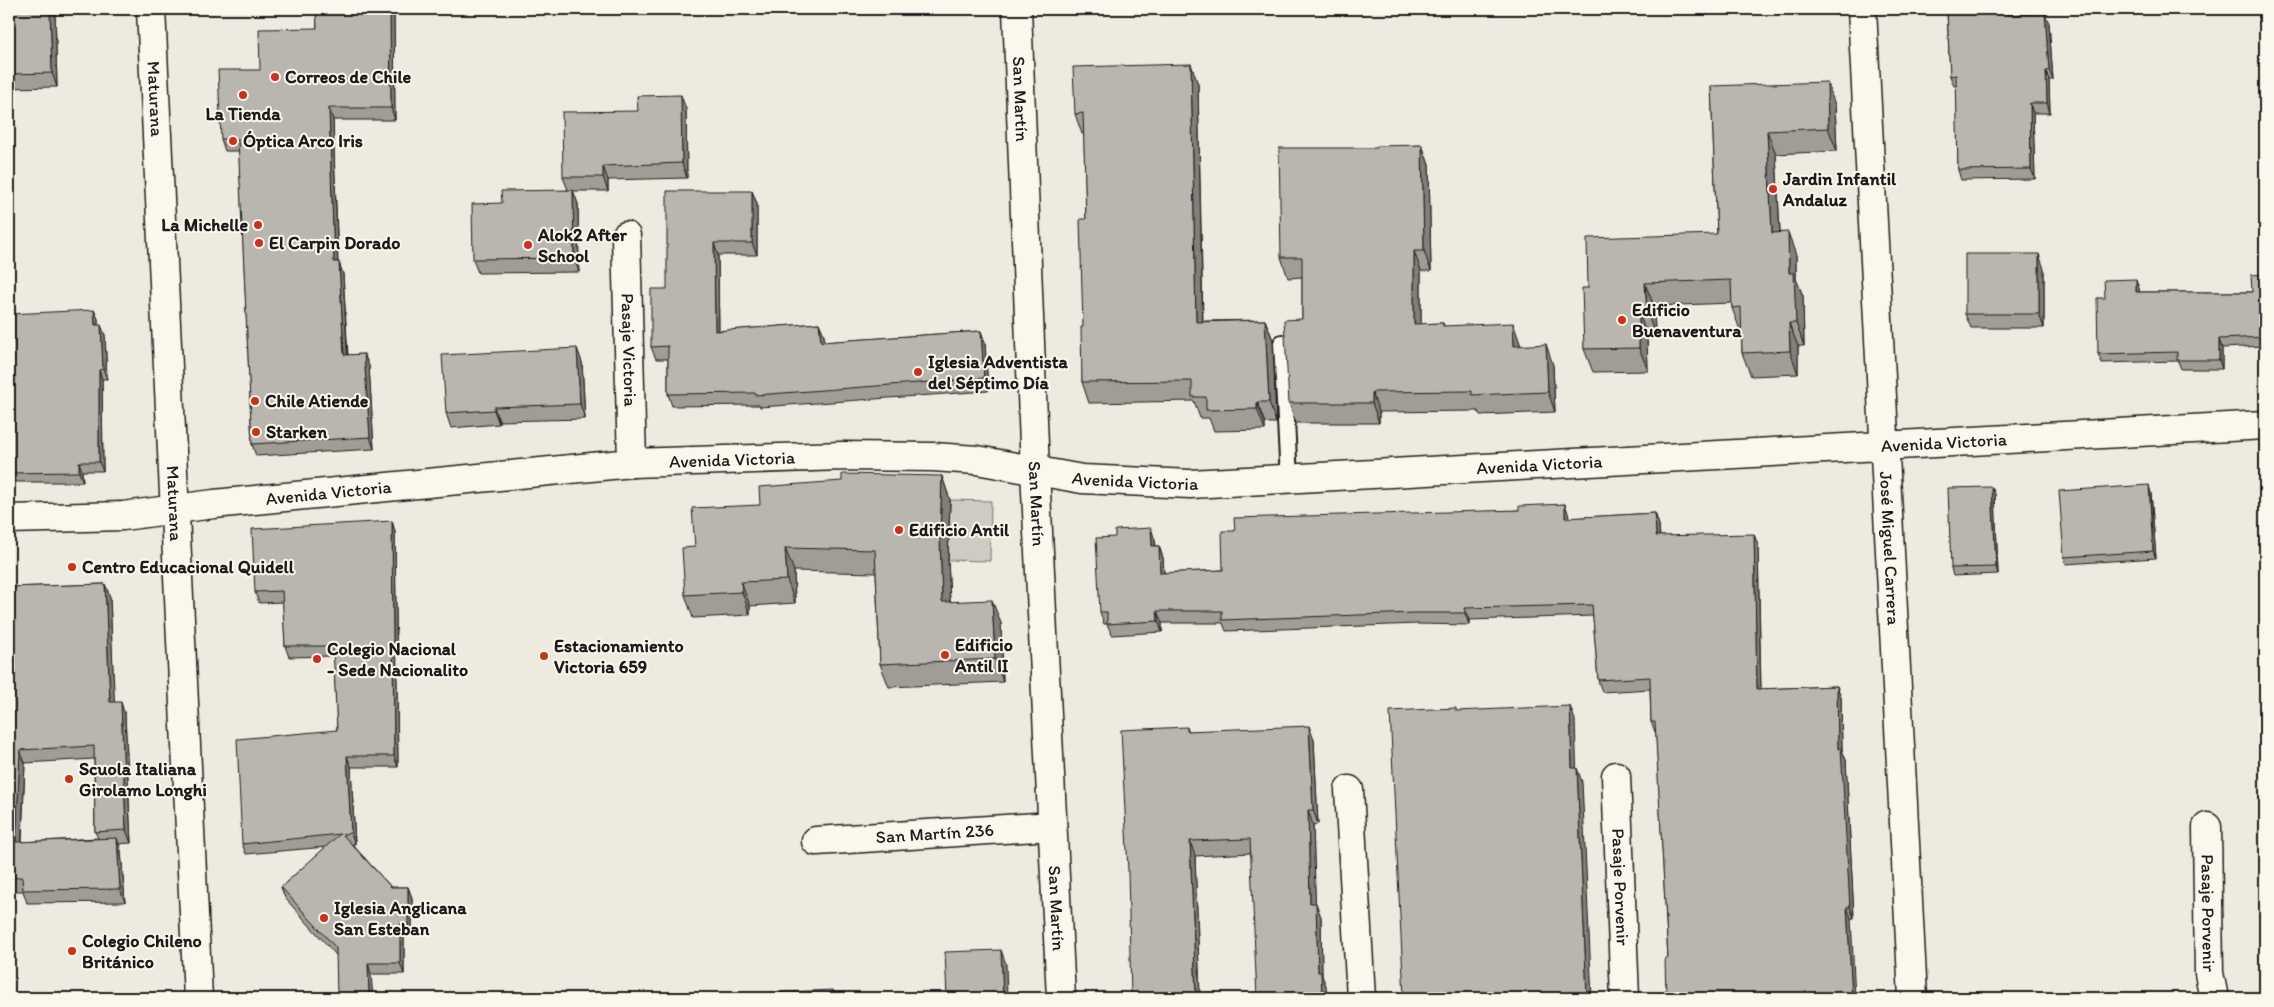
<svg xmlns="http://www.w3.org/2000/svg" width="2274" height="1007" font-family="Itim,sans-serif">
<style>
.green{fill:#ceccc2;stroke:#75746f}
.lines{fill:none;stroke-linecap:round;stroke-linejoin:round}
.service-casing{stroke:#1c1c1c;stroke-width:20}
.minor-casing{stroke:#1c1c1c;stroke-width:31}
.tertiary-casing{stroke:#1c1c1c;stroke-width:31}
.primary-casing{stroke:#1c1c1c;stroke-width:31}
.service{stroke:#fbf7ec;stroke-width:16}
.minor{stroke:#fbf7ec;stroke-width:28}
.tertiary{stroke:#fbf7ec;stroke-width:28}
.primary{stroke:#fbf7ec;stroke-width:28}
.wall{fill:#9f9d96;stroke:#1c1c1c;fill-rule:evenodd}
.shaded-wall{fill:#827f7a;stroke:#1c1c1c}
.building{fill:#b9b6af;stroke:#1c1c1c}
.poi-dot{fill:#c8321e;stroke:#fbf7ec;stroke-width:2}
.labels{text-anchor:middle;stroke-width:4;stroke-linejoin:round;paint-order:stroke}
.poi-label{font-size:18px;font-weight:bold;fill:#1c1c1c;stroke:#fbf7ec;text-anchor:start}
.street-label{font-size:18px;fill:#1c1c1c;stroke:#fbf7ec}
</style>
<rect width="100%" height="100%" fill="#eeeadf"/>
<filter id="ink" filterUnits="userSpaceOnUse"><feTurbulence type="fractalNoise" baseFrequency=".02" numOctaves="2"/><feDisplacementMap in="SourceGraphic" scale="10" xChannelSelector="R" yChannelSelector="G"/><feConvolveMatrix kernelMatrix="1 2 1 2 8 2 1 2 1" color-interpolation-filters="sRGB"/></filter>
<g filter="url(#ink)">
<path class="green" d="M950,500L991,501L990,561L948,560Z"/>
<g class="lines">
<g class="service-casing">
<path id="service" d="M1282,343L1289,479"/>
</g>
<g class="minor-casing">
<g id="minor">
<path id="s1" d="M1017,9L1035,471L1061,998"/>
<path id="s2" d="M1862,9L1913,998"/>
<path id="s3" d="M626,236L632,463"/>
<path id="s4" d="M1616,776L1625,998"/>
<path d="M1349,790L1361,998"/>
<path id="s5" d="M2207,827L2209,973L2214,998"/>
<path id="s6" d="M816,841L1052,826"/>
</g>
</g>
<g class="tertiary-casing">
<g id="tertiary">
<path id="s7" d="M9,519L123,516L214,504L632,463L842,456L933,457L977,460L1082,479L1190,484L2265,425"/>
</g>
</g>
<g class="primary-casing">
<g id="primary">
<path id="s8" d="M151,9L198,998"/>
</g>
</g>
<use href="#service" class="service"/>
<use href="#minor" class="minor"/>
<use href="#tertiary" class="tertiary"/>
<use href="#primary" class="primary"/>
</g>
<path class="wall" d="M9,9H55L57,87L9,88Z
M316,9H394L395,120H333L338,262L343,274L348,355L364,354L369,366L374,449L256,456L252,444L239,151H225L221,139L260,70L317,28Z
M1923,9H2009L2010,15L2049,23L2053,80H2049L2050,113H2033L2035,179L1961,180L1958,170L1957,86H1954L1950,76L1947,12L1924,14Z
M1198,84L1203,321L1265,320L1273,340L1276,423H1265V430L1214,431L1209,418H1200L1194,401L1089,403L1082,382L1086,219L1084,134H1082L1075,114Z
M1711,86L1835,105L1837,151L1776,154L1780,232L1796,255V279L1803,296L1804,346H1798V374L1751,376L1742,353V330H1740L1732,308V303L1654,306L1655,335L1647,336L1648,371L1593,372L1584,349L1588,288L1717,234Z
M686,109L687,178L608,180V191H573L578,204L579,272L478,273L473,259L502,203L568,190L563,177L638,111Z
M1422,145L1429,165L1431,271H1421V324L1443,323L1444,326L1520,343V346L1553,365L1555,412L1480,415L1478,411L1379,412V423H1296L1289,403L1302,319V277L1288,278L1281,257L1377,148Z
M752,191L757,204V255H718L719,331L819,323L824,335V342L981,331L985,343L988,391L760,407L759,405L672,406L668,394V359H656L651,347L667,289Z
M2044,269V328H1971L1965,314Z
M2265,274V346L2222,348V369H2181L2178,361L2102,363L2098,354L2105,298L2139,288V292H2252Z
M94,310L98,319V325L105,335L107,379H102L103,471H82L83,482H14L12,477H9V391L14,390Z
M582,362L585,419L499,421V424L451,428L446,413Z
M942,476L950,500L948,560L950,601L1001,623L1003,682L889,687L880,664L876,573L794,571L795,603L750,606V615L693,618L685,595L695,547L760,505Z
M2151,493L2156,558L2066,564L2064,557Z
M1995,494L1998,574L1953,576L1951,568Z
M1565,504L1569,518L1655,513L1659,525L1660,536L1758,545L1761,689L1837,686L1841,697L1842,750L1846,760L1854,918L1668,958L1656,734L1651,722L1650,689L1602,692L1598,680L1593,616L1469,620V625L1418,624L1226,631L1223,623H1162V632L1112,635L1107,624H1104L1100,612L1155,540L1156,546H1159L1163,558L1164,573L1223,570L1235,531L1519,510Z
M392,521L395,532L398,767H351L355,844H352L391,887H408L412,898V935H404V974H371L336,955L285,898L281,887L326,847L246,854L242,844L337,730L334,656L289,657L285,646L283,602L259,603L255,592Z
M105,584L110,597L114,702L125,715L131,843L119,844L121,851L125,902L27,903L23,891H9V587ZM94,759L95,832L98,838L22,842L25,763Z
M1187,727L1188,731L1314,740L1318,824L1313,825L1315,903L1321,917L1322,976L1326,986L1251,853L1195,856L1200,998H1131Z"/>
<path class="shaded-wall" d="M50,9H55L57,87L52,73Z
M390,9H394L395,120L391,108Z
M2006,9H2009L2010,25L2007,15Z
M2045,13L2049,23L2053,80L2049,70Z
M1191,64L1198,84L1203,342L1196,322Z
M2046,71L2049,80L2050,113L2047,103Z
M1827,82L1835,105L1837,151L1828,128Z
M681,95L686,109L687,178L682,163Z
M2030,103L2033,113L2035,179L2031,169Z
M329,108L333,120L338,275L334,262Z
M1767,131L1776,154L1781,255L1772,233Z
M1422,145L1429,165L1431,271L1424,251Z
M603,166L608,180V191L603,177Z
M573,190L578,204L579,272L574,258Z
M752,191L757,204V255L752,243Z
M1788,232L1796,255V279L1803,296L1804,346L1796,323L1789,273Z
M714,243L718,255L719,344L715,331Z
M1414,251L1421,271V344L1414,324Z
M2039,254L2044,269V328L2039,314Z
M339,262L343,274L348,367L344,355Z
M2136,279L2139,288L2140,301L2136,292Z
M1645,283L1654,306L1655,335L1647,312Z
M94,310L98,319V335L95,325Z
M1639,313L1647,336L1648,371L1639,348Z
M1265,320L1273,340L1276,423L1269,402Z
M819,323L824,335L825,354L821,342Z
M1513,323L1520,343L1521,366L1514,346Z
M1789,323L1798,346V374L1790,351Z
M101,325L105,335L107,379L103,369Z
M981,331L985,343L988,391L984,378Z
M2219,339L2222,348V369L2219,360Z
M1546,344L1553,365L1555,412L1548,392Z
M577,348L582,362L585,419L580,404Z
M364,354L369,366L374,449L370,437Z
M99,370L102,379L103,471L99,462Z
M1372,392L1379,412V423L1372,403Z
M1257,402L1265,423V430L1257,409Z
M494,407L499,421V424L494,410Z
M79,462L82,471L83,482L79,472Z
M942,476L950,500L948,560L951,625L942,602L940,537Z
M2149,485L2151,493L2156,558L2153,551Z
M1992,487L1995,494L1998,574L1996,567Z
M1565,504L1569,516V530L1565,518Z
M1655,513L1659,525L1660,547L1656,536Z
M392,521L395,532L398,767L394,756Z
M1151,528L1155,540L1156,558L1152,546Z
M1754,534L1758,545L1761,701L1757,689Z
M1159,546L1163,558L1165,585L1160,573Z
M785,548L794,571L795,603L787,580Z
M741,582L750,606V615L742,592Z
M105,584L110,597L115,715L110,702Z
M992,600L1001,623L1003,682L995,659Z
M1465,608L1469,620V625L1465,613Z
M1157,611L1162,623V632L1158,621Z
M1837,686L1841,697L1842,750L1846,760L1854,918L1850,907L1838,749Z
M121,702L125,715L131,843L126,830Z
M1570,706L1575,720L1577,783L1572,768Z
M1309,726L1314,740L1318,824L1313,810Z
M20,750L25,763L21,855L16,842Z
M347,756L351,767L355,844L351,833Z
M1577,768L1582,782L1592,998H1587Z
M1308,810L1313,825L1316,917L1310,903Z
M117,838L121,851L125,902L120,889Z
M1190,841L1195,856L1200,998H1196Z
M408,887L412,898V935L408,924Z
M1316,903L1321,917L1322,976L1326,986L1327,998H1322L1318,972Z
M1847,907L1851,918L1855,998H1852Z
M400,924L404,935V974L400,963Z
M1001,950L1006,964L1007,998H1003Z
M368,963L371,974L373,998H369Z
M833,990L837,998H834Z"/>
<path class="building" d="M9,9H50L52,73L9,74Z
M316,9H390L391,108H329L334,262H339L344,355L364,354L370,437L252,444L238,139H221L218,70H260L259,29L317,28Z
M1947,9H2006L2007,15L2045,13L2049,70L2046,71L2047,103H2030L2031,169L1958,170L1956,75L1950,76Z
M1191,64L1196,322L1265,320L1269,402H1257V409L1206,410V397H1192V381L1082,382L1081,327H1083L1080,219H1086L1083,113L1075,114L1073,67Z
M1827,82L1828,128L1767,131L1772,233L1788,232L1789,273H1794L1796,323H1789L1790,351L1742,353L1741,307L1732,308L1731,280L1645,283L1647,312L1639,313V348L1584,349L1582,288H1588L1587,238L1717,234L1711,86Z
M681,95L682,163L603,166V177H563L562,112L638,111L637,96Z
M1422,145L1424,251H1414V324L1443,323V326L1513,323L1514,346L1546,344L1548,392L1472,395V391L1372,392V403H1289L1284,320L1302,319V257H1281L1279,148H1377V146Z
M573,190L574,258L473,259L472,204L502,203L501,191Z
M667,191H752V243H714L715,331L819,323L821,342L981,331L984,378L756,395V393L668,394V346L651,347V289H667Z
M1965,254H2039V314H1965Z
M2265,274V337L2219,339V360H2177V352L2098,354L2097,298H2105L2104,280L2136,279V292H2252L2251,275Z
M94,310L95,325H101L103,369L99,370V462H79V472L10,473V468H9V391L14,390L9,314Z
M577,348L580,404L494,407V410L446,413L442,355Z
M842,474L942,476L940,537L942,602L992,600L995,659L880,664L875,550L785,548L787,580L741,582L742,592L685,595L682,548L695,547L692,508L760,505L759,487L842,481Z
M2149,485L2153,551L2064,557L2059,491Z
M1992,487L1996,567L1951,568L1948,488Z
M1565,504V518L1655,513L1656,536L1754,534L1757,689L1837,686L1838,749L1841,748L1850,907H1847L1852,998H1666L1665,958H1668L1655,722H1651L1650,677L1598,680L1592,605L1465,608V613H1414L1222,620V611H1157L1158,621L1107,624V612H1100L1096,538L1115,537V530L1151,528L1152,546H1159L1160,573L1223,570L1222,531H1235L1234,518L1519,510V506Z
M392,521L394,756H347L351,833L342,834L391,887H408V924H400V963H368L369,998H337L336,948L281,887L340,834L242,844L237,739L337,730L333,646H285L282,591L255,592L252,529Z
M105,584L110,702H121L126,830L95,832L94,746L20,750L16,842L117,838L120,889L23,890L22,877L9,878V587Z
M1570,706L1572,768H1577L1587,998H1404L1390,711L1456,708V711Z
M1309,726L1313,810H1308L1310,903H1316L1318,972H1321L1322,998H1257L1250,839L1190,841L1196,998H1131L1128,871L1121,730L1187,727V731Z
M1001,950L1003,998H947L945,952Z
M833,990L834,998H658Z"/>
</g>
<g class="poi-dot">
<circle cx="275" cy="77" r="5"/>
<circle cx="243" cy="95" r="5"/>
<circle cx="233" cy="141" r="5"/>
<circle cx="1773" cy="189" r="5"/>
<circle cx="258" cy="225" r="5"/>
<circle cx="259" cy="243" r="5"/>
<circle cx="528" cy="245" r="5"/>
<circle cx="1622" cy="320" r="5"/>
<circle cx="918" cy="372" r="5"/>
<circle cx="255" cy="401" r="5"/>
<circle cx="256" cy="432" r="5"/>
<circle cx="899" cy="530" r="5"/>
<circle cx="72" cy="567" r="5"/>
<circle cx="945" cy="655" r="5"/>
<circle cx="544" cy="656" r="5"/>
<circle cx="317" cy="659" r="5"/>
<circle cx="69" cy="779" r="5"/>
<circle cx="324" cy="918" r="5"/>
<circle cx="72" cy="951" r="5"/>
</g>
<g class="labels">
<g class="poi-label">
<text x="285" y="83">Correos de Chile</text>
<text x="243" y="120" text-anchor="middle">La Tienda</text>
<text x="243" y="147">Óptica Arco Iris</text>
<text x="1783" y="185">Jardin Infantil<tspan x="1783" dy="21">Andaluz</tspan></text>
<text x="248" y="231" text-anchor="end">La Michelle</text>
<text x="538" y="241">Alok2 After<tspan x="538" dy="21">School</tspan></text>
<text x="269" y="249">El Carpin Dorado</text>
<text x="1632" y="316">Edificio<tspan x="1632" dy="21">Buenaventura</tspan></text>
<text x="928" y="368">Iglesia Adventista<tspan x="928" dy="21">del Séptimo Día</tspan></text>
<text x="265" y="407">Chile Atiende</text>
<text x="266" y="438">Starken</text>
<text x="909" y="536">Edificio Antil</text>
<text x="82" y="573">Centro Educacional Quidell</text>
<text x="955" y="651">Edificio<tspan x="955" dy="21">Antil II</tspan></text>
<text x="554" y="652">Estacionamiento<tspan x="554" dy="21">Victoria 659</tspan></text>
<text x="327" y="655">Colegio Nacional<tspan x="327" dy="21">- Sede Nacionalito</tspan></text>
<text x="79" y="775">Scuola Italiana<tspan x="79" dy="21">Girolamo Longhi</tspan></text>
<text x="334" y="914">Iglesia Anglicana<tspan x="334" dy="21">San Esteban</tspan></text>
<text x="82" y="947">Colegio Chileno<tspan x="82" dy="21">Británico</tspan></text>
</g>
<g class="street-label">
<text dy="6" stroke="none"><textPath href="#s8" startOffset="90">Maturana</textPath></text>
<text dy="6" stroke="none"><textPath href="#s1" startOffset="90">San Martín</textPath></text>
<text dy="6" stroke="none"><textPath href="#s3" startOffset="114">Pasaje Victoria</textPath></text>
<text dy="6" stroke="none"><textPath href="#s7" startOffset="1941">Avenida Victoria</textPath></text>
<text dy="6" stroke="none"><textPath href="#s7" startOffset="726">Avenida Victoria</textPath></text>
<text dy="6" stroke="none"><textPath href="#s7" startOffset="1536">Avenida Victoria</textPath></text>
<text dy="6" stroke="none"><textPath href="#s7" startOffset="1131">Avenida Victoria</textPath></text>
<text dy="6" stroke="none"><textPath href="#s7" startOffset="321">Avenida Victoria</textPath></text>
<text dy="6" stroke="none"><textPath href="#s8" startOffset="495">Maturana</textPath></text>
<text dy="6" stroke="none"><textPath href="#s1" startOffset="495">San Martín</textPath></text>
<text dy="6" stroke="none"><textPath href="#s2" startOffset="540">José Miguel Carrera</textPath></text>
<text dy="6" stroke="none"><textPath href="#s6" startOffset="119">San Martín 236</textPath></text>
<text dy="6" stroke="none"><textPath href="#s4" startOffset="111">Pasaje Porvenir</textPath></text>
<text dy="6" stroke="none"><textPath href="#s1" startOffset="900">San Martín</textPath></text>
<text dy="6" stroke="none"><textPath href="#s5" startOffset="86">Pasaje Porvenir</textPath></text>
</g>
</g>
<rect width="2274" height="1007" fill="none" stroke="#fbf7ec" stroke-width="30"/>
<rect x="15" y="15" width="2244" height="977" fill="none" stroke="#1c1c1c" stroke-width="2" filter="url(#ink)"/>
</svg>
